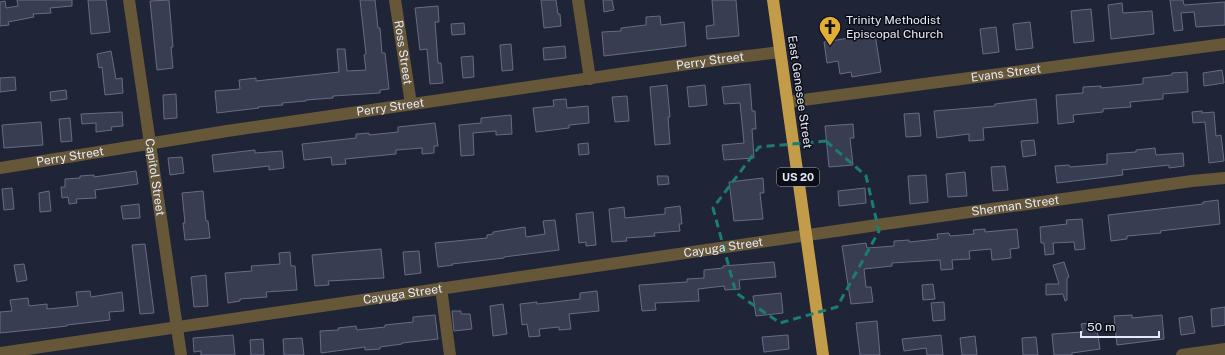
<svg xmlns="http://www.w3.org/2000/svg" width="1225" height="355" font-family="'Public Sans',sans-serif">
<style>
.building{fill:#383d52;stroke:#676c84}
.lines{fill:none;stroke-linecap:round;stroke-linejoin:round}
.minor{stroke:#675739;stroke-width:12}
.highway{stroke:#c39c49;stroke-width:12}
.marked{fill:none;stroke:#1a7c75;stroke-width:3;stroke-dasharray:8 5;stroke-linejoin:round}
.labels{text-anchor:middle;stroke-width:3;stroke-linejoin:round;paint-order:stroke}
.shield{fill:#0c0e16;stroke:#a5a7b4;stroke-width:1}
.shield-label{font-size:11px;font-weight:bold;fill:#e6e9f7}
.poi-label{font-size:12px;fill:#e6e9f7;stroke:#0c0e16;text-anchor:start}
.street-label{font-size:12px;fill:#e6e9f7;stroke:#0c0e16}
</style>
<rect width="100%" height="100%" fill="#202437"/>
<path class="building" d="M17,0H72V6L50,8L51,13L33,14L34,17L8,22L9,25L0,26V2L5,1L6,8L18,6Z
M88,0H106L110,32L91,34Z
M169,0L173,47H171L173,68L157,70L150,1Z
M360,0H375L378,28H380L382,53H385L389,89L380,90V93L333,96V98L306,100V101L282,103L283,105L258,107L259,108L217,113L215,91L240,89L239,80L256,78V81L339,72L337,49H345L347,71L366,70L364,55L366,54Z
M541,0H556L558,14H560L561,26L544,28Z
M603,0H612L614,10L604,12Z
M712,0H736L739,36L707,39L706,26L714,25Z
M1170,0H1183L1184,5L1225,2V25L1196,27L1194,12L1181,13L1183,30L1174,31Z
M1122,3L1123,13L1152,11L1154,34L1111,39L1108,5Z
M438,6L439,22H435L438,63H441L443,83L430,84L427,49L420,50L415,8Z
M1091,9L1094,41L1074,43L1071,11Z
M660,16L661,25L684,22L686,46L604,56L602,32L621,31V28L646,25V17Z
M1030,22L1033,48L1016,50L1013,24Z
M464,23L465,34L452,35L451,24Z
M996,27L999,52L983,54L980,29Z
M875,34L881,72L852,77L851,72L840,74L838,61L827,63L824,42Z
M511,44L513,70L502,71L500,45Z
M565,46L566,58L544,60L543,48Z
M111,51L116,79L122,78L123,93L105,95L102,67L99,68L97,54Z
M473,56L474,77L463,78L461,57Z
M1222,70L1224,83L1204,86L1203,73Z
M1187,72L1188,92L1163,94V99L1130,102L1131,107L1103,109V112L1073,115L1074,122L1058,124L1056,95L1083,93V87L1101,86V88L1143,84V78L1172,75V73Z
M15,77L16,90L0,92V78Z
M750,84L752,111H755L756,129H752L754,158L724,160L722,145L744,143L740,103L724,104L722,87Z
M667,85L670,117H668L670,144L655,145L650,87Z
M705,85L707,105L689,107L687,87Z
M66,90L67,99L51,101L50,92Z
M176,94L177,118L164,119L163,95Z
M627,96L629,121L615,122L612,97Z
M566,99L567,108L588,106L589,123L569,125V128L536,132L533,108L554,106L553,100Z
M1036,99L1038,123L983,128L984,140L969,141V134L937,138L934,111L995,106V104Z
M1202,111V113L1214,112L1216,136L1221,135L1224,161L1209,163L1205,122L1193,123L1192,112Z
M122,112L123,126L111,127L112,130L96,132V123L82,124L81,114Z
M919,113L921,136L906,137L904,114Z
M511,115L512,134L496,135V131L473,133L474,155L461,156L459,125L481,123V118Z
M70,118L72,141L61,142L59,119Z
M41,122L43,145L4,148L2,125Z
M435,123L438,146H434V153L422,154V148L396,150V154L345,159L346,164L332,165L331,157L304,160L302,144L356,138V134L369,133V135L398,132V127Z
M853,124L854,138H850L853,165L829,167L825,126Z
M1034,140L1036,155L1023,157L1021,141Z
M588,143L589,154L579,155L578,144Z
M1155,148L1156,155L1183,153L1184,166L1169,168V165L1122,170L1123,175L1057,183L1055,166L1069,165L1070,167L1107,164V154L1136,152V150Z
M255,150V153L282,151L284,168L269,170V166L214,172L212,155Z
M182,157L184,173L170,175L168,158Z
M1005,166L1008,190L993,191L991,167Z
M136,171L138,184L95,190L96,198L76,199L77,203L69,204L68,197L62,198L61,187H65V179L80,178V176L94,175V177Z
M965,172L967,196L948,197L946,174Z
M926,175L928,202L910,204L908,176Z
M657,176H668L669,184L658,185Z
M763,178L764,193H760L763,219L734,221L729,182Z
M12,188L14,209L4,210L2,189Z
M865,188L866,203L839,206L838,191Z
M49,191L51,211L40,212L39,193Z
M203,191L206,221H208L210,238L185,240L183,223H185L182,193Z
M1218,200L1220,224L1160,231L1161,233L1127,236V239L1111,241L1108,215L1203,204V202Z
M139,204L140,218L123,219L121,206Z
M680,206L682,224H679L680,231L654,233L655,236L626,238L627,241L612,242L609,209L624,207L625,218L665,214V208Z
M593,212L596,245L586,246V242L579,243L576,214Z
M1082,219L1085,249L1075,250L1074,242L1053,243L1054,254L1045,255L1044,243H1041L1040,227L1067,224L1066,220Z
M555,220L559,250L504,257V258L452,264L453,265L438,267L435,243L487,238V235L493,234V232L525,227L526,237L545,234L543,221Z
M985,229V232L1017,229L1019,248L1010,249L1011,258L992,260L991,249L969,251L970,259L952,260L953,269L941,270L940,260L892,263V266L864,269L866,287H871L873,302L851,304L842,246L866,243L867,248L894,246V241L909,240V242L938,239L937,234L949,233L950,236L974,234L973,230Z
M145,244L154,313L140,314L132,245Z
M381,249L384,278L328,281L329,285L315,286L312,255Z
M419,251L421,273L405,275L403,252Z
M290,252L291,266H295L297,290L266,292L267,297L240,299V301L228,303L225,273L252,271L251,266L280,264L279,253Z
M774,262L776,277L739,280L740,289L725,290L724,286L698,289L699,301L655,303L656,310L642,311L639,285L687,282V279L704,278V270L723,268V266Z
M1064,262L1069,277L1067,278V300L1065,301L1063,294L1046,295V284H1059L1053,265Z
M24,264L27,280L17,282L14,265Z
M206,275L208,306L194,307L191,277Z
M933,284L935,299L923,300L922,285Z
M90,291L91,297L122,292L124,311L109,312L110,320L67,325V326L49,328L0,333V312L12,311L10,300L28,298L29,306L47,304V309L78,306L76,292Z
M597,291L599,311L569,314L571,329L559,330V327L539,329L540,336L529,337L527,324L522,325L520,304L537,302V304L580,299V293Z
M781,293L783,313L756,316L753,296Z
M944,302L945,320L933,321L931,303Z
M503,304L507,334L493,336L490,306Z
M1225,307V325L1212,327L1211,309Z
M452,311H461V314H470L472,329L454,331Z
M435,315L438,339L402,343V344L380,347V349L365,350V347L321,353L320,331L339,330L338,328L356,326L357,330L385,327V325L413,322V317Z
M1132,315V318L1162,315L1164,339L1117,345L1114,316Z
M1192,316L1195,333L1181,335L1179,318Z
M877,321L880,355H860L856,323Z
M1096,322L1100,349L1072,353V355H1054L1052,334L1083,332L1081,324Z
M233,335L235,355H201V351L194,352L193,338Z
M788,335L789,349L764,352L762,337Z
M941,335L943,355H927L926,348L904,351L902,339Z
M975,336L977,355H962L960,338Z
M1036,337L1038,355H1023L1022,338Z
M302,338L304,355H284L283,339Z
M263,339L264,355H251L250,340Z"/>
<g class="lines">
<g class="minor">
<path id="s1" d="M129,0L181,355"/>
<path id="s2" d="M395,0L411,104"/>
<path d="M578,0L590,79"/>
<path id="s3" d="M788,102L1225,44"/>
<path id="s4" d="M0,168L227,131L722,59L780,52"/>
<path d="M441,288L450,355"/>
<path id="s5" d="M0,353L884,224L1192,181L1225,178"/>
<path d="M1182,355L1225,349"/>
</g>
<path class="highway" d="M773,0L823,355"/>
</g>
<path class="marked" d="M826,141L866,176L879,231L837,307L780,323L736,293L713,208L759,147Z"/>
<defs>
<g id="church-pin" transform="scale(1.15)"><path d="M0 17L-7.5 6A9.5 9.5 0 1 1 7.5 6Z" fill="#e3ae35" stroke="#0c0e16"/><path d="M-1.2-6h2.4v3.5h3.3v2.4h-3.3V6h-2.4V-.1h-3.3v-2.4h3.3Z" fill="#111"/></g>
</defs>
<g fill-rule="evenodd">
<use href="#church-pin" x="830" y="27"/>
</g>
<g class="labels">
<rect class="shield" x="777" y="168" width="42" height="18" rx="3"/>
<g class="shield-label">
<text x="798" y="181">US 20</text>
</g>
<g class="poi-label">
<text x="846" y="24">Trinity Methodist<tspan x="846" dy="14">Episcopal Church</tspan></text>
</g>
<g class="street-label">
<text dy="4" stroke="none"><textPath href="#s2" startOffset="53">Ross Street</textPath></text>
<text dy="4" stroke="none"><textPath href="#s4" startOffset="718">Perry Street</textPath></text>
<text dy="4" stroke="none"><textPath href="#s3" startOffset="220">Evans Street</textPath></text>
<text transform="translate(800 92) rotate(82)" y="4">East Genesee Street</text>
<text dy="4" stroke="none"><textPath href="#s4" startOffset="395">Perry Street</textPath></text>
<text dy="4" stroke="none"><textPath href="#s4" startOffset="71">Perry Street</textPath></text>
<text dy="4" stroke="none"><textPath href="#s1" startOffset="179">Capitol Street</textPath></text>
<text dy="4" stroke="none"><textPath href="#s5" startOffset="1026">Sherman Street</textPath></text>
<text dy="4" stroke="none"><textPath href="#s5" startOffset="731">Cayuga Street</textPath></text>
<text dy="4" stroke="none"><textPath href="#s5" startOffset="407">Cayuga Street</textPath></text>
</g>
</g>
<path d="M1081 331v6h78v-6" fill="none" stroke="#e6e9f7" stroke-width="2"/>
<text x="1087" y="331" font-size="12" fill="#e6e9f7" stroke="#0c0e16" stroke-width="3" paint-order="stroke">50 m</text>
</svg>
